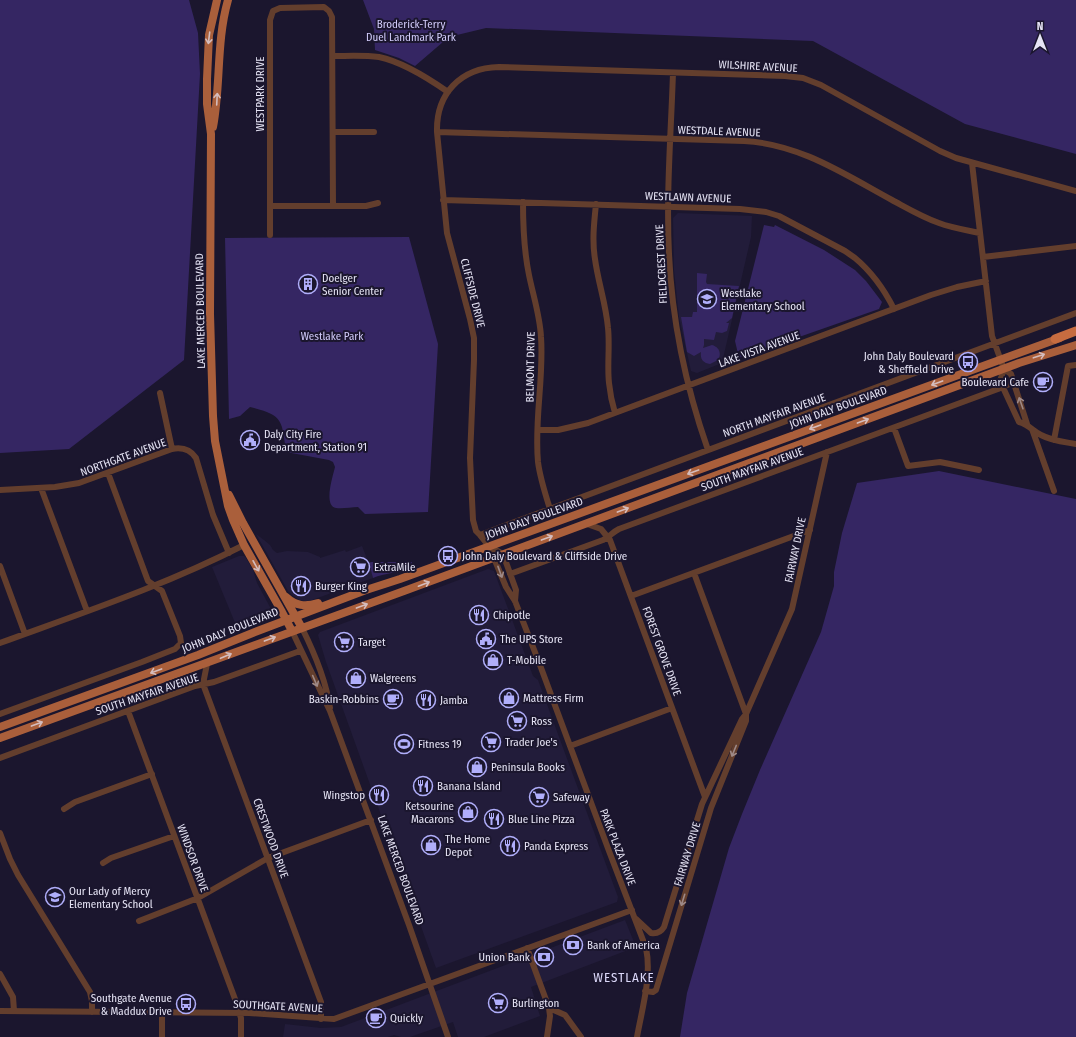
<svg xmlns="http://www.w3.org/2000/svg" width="1076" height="1037" font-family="'Fira Sans Condensed',sans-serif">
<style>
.built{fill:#221c3a}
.green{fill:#352663}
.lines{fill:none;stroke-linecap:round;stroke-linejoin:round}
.stream{stroke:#15384a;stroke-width:1.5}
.minor{stroke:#633e2d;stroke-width:6}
.major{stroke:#aa5f3b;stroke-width:8}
.highway{stroke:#c76c40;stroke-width:9}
.oneway{stroke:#d4bcbd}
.oneway2{stroke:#9e8987}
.labels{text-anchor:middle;stroke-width:4;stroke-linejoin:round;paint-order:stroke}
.park-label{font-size:11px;fill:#d1cbf9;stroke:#1b162e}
.street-label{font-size:11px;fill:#e6e4f5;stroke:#1b162e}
.poi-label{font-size:11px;fill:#e6e4f5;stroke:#1b162e;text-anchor:start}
.quarter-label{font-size:13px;letter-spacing:1px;fill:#dcd9fa;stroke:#1b162e}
</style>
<rect width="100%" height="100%" fill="#1b162e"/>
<path class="built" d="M678,213L752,216L751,237L722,363L697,373L691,371L679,317L674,270L673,218Z
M256,534L264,540L270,545L273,550L277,553L287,551L308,552L320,557V558L345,550L346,552L362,546L371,569L373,578L312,600L306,601L299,600L292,595L288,591Z
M239,556H244L246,558L253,570L257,583L271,609L272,614L268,620L255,623L238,630L212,567Z
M488,569L494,571L533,676L538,680L618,897L617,902L436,968L326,662L318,635L320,632Z
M625,920L636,947L531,987L540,1016L484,1037H458L453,1022L410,1037H401L394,1035L388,1037H283L285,1024L321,1028L341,1027Z"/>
<path class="green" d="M0,0H189L198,33L200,74L184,360L69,449L0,453Z
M363,0H1076V154L965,124L813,41L486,28L457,35L443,42L415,66L399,58L375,50L374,29Z
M764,225L774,227L775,225L824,250L855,270L866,281L882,302L879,309L739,358L735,341Z
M409,237L438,344L428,512L365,514L358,507C351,507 343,509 336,508C323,506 333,476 335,467L333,462L329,460L286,452C282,420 283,415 250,407L240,416L229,419L225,238Z
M697,273L707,274L706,282L707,284L739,286L732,318L726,323H729L727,331L722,333L716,332L714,340L704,339V345L703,348L712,345C719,347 722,353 718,360L710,364C703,363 700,359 701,352L694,356L687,352L681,317H692L693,312H697Z
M939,471L1076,499V1037H680L687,993L729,848L742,814L760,770L821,632L834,586V572L842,533L857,483Z
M371,562H412L411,568C398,573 385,573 373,578L369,563Z"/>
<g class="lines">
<path class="stream" d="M396,571L394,570V567L399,565"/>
<path class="minor" d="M333,56C348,56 364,55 379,57C403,62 428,78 448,92
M673,73C671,133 666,194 669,254C672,322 686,387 708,450
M333,132H374
M437,132L744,141C800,144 844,174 892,200C907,208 922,217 939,223C952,228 966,230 980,233
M972,163L992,336L1004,369
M443,200L740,209L766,212L779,216L845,251L855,258C873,273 884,289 894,309
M523,202C523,226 524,251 529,275C533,295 540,316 541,337C544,379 534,420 538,462C540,478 545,493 550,509
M596,204C594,223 592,241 595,259C598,282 606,304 608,328C610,346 607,365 609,383C610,393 612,403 615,413
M270,206H366L378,203
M270,235V20L273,11L280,8L324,7L329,11L332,17L333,206
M983,257L1076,246
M1004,369L1000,381L1019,422C1028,424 1033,431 1041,435C1052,441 1065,442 1076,444
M1004,369L1011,374L1027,424
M160,393L172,449
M894,428L908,466L940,462L979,470
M1032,429L1054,491
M538,430H558L588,423L931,295L957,287L986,281
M1054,440L1068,366L1076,365
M41,488L87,611
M0,490L55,487L79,483L172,449C182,447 190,449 196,458L213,515L229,553
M587,524L601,529L610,540L705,797
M480,535L1076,313
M489,546L506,587L515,601L540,665L609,851L646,948C652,976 642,1009 637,1037
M0,566L25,634
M510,574L603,540C609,537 613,532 619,529L998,389L1014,382
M631,596L810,530
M515,601L516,590L503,554L489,546L480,535L476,531L473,520L470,458L474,360V338L470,319L447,233L437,132C436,94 460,68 499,67L785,76L803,78L821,85L940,151L956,158L1076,191
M302,628C314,652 326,680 330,708
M292,631L330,711L409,925L448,1037
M0,643C82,613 166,585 244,545
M207,664L203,684L321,1002V1019
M128,711L235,999L241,1018V1037
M0,714L142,662L175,649L181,643L180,636L162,591L148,581L108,473
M570,746L672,708
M0,758L195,686L214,682L300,651
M64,809L75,802L152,774
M0,833L10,859L18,875L90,992L92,1001V1012
M103,863L111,858L174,836
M636,919L651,933C657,934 661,932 664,927L702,804L742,719L746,714L792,609L827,452
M139,921L198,898L268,858L371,820
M527,948L549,1008L550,1016L547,1037
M0,974L13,997L14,1011
M645,991L653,992L656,990L711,808L746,721V714L694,573
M549,1008L565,1015L581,1037
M0,1011L249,1013L334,1019L632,910
M162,1037V1013"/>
<path class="major" d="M217,0L209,35L207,79V104L211,134L210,314L213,416L215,441L228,506L233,520L244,545L282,612L292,631
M213,127C221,85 216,42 228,0
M229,495L243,523L302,628
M286,597C296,606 305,607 318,603
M0,727L198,655L255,632L366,590L400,579L1060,338
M0,738L404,591L1019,363L1076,345"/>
<path class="highway" d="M1055,339L1076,331"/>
</g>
<defs><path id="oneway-shaft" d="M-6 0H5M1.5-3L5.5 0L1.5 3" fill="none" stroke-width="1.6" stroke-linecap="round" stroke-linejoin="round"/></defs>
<g class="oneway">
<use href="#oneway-shaft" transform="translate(209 38) rotate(97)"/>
<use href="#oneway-shaft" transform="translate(217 99) rotate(-87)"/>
<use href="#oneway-shaft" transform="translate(1039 356) rotate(-18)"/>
<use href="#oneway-shaft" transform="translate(937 383) rotate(160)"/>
<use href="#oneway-shaft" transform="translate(863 421) rotate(-20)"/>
<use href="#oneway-shaft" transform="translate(815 427) rotate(160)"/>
<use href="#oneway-shaft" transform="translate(693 472) rotate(160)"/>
<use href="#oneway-shaft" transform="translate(623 510) rotate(-20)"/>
<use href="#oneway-shaft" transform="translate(547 538) rotate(-20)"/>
<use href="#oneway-shaft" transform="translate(256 566) rotate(61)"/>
<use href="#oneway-shaft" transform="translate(424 584) rotate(-21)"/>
<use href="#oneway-shaft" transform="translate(362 606) rotate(-20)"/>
<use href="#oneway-shaft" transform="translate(270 639) rotate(-20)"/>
<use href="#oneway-shaft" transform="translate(226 656) rotate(-23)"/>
<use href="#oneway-shaft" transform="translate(156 671) rotate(160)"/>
<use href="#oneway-shaft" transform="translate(37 724) rotate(-20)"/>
</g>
<g class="oneway2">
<use href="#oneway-shaft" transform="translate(1021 403) rotate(-109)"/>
<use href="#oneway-shaft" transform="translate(500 572) rotate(70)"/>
<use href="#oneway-shaft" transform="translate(315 681) rotate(67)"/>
<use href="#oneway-shaft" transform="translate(734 751) rotate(112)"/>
<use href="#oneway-shaft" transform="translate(683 900) rotate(107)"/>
</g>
<defs>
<g id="building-ring" transform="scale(1)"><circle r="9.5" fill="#1b162e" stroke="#b0aefa" stroke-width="1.5"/><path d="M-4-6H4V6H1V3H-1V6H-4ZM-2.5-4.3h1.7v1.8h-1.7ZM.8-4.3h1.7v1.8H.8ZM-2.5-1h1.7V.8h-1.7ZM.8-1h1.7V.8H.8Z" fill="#b0aefa"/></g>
<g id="school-ring" transform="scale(1)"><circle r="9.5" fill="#1b162e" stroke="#b0aefa" stroke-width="1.5"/><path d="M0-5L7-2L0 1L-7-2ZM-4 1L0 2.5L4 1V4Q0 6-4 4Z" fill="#b0aefa"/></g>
<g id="bus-ring" transform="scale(1)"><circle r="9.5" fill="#1b162e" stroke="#b0aefa" stroke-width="1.5"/><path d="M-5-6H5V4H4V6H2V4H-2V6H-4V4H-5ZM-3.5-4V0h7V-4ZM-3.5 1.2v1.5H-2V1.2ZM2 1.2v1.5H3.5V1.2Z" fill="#b0aefa"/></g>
<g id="cafe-ring" transform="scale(1)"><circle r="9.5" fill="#1b162e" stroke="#b0aefa" stroke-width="1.5"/><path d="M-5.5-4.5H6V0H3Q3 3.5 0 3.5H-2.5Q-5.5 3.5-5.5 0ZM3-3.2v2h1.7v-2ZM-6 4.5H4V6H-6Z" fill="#b0aefa"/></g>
<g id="civic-ring" transform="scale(1)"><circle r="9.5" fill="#1b162e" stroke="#b0aefa" stroke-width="1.5"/><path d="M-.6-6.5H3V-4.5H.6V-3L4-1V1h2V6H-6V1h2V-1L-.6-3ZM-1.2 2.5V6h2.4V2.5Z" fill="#b0aefa"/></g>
<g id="supermarket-ring" transform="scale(1)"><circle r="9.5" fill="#1b162e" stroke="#b0aefa" stroke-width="1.5"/><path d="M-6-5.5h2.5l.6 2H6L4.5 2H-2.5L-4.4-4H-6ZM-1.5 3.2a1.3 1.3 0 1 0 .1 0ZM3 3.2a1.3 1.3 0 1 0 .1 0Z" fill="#b0aefa"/></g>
<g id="restaurant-ring" transform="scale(1)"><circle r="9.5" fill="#1b162e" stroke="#b0aefa" stroke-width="1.5"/><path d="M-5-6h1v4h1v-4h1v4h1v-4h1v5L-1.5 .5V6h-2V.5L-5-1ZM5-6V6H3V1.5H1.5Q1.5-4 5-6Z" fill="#b0aefa"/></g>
<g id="shop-ring" transform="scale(1)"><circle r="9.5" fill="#1b162e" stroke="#b0aefa" stroke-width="1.5"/><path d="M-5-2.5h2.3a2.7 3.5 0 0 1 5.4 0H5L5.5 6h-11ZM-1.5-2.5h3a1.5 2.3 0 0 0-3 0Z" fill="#b0aefa"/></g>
<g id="stadium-ring" transform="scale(1)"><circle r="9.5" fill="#1b162e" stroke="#b0aefa" stroke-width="1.5"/><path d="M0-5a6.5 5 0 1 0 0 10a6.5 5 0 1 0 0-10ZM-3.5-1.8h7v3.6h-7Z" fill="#b0aefa"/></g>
<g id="bank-ring" transform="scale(1)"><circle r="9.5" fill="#1b162e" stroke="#b0aefa" stroke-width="1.5"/><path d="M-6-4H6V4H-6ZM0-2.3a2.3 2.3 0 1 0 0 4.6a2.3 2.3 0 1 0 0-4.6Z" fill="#b0aefa"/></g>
</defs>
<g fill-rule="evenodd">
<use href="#building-ring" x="308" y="284"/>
<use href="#school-ring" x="707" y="299"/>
<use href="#bus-ring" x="968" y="362"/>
<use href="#cafe-ring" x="1043" y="382"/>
<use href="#civic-ring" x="250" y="440"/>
<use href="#bus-ring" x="448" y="556"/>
<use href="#supermarket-ring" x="360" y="567"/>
<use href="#restaurant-ring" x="301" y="586"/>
<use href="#restaurant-ring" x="479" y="615"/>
<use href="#civic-ring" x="486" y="639"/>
<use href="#supermarket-ring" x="344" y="642"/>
<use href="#shop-ring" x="493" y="660"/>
<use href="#shop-ring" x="356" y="678"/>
<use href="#shop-ring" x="509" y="698"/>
<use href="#cafe-ring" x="393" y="699"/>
<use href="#restaurant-ring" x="426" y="700"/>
<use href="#supermarket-ring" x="517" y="721"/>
<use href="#supermarket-ring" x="491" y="742"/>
<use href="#stadium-ring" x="404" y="744"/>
<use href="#shop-ring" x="477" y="767"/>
<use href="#restaurant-ring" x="423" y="786"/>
<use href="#restaurant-ring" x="379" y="795"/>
<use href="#supermarket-ring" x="539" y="797"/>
<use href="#shop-ring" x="468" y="812"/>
<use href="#restaurant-ring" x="494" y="819"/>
<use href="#shop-ring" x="431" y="845"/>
<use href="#restaurant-ring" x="510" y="846"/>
<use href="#school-ring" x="55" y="897"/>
<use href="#bank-ring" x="573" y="945"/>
<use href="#bank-ring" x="544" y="957"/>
<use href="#supermarket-ring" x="498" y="1003"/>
<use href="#bus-ring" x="186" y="1004"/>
<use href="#cafe-ring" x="376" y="1018"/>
</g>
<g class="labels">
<g class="park-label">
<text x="411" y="28">Broderick-Terry<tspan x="411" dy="13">Duel Landmark Park</tspan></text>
<text x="332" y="340">Westlake Park</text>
</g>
<g class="street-label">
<text transform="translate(758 66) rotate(3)" y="4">WILSHIRE AVENUE</text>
<text transform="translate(260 94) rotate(-90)" y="4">WESTPARK DRIVE</text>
<text transform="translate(719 131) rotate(2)" y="4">WESTDALE AVENUE</text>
<text transform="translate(688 197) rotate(2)" y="4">WESTLAWN AVENUE</text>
<text transform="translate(661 264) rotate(-93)" y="4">FIELDCREST DRIVE</text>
<text transform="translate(473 293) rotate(76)" y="4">CLIFFSIDE DRIVE</text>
<text transform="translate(200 311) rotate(-91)" y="4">LAKE MERCED BOULEVARD</text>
<text transform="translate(759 349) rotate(-20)" y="4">LAKE VISTA AVENUE</text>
<text transform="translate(530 367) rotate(-89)" y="4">BELMONT DRIVE</text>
<text transform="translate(838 407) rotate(-20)" y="4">JOHN DALY BOULEVARD</text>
<text transform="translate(774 415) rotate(-20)" y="4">NORTH MAYFAIR AVENUE</text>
<text transform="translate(123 457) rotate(-20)" y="4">NORTHGATE AVENUE</text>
<text transform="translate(752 469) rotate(-20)" y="4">SOUTH MAYFAIR AVENUE</text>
<text transform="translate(534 518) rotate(-20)" y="4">JOHN DALY BOULEVARD</text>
<text transform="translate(795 550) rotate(-78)" y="4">FAIRWAY DRIVE</text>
<text transform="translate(230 630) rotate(-22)" y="4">JOHN DALY BOULEVARD</text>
<text transform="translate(662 651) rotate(70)" y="4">FOREST GROVE DRIVE</text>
<text transform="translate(147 694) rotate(-19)" y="4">SOUTH MAYFAIR AVENUE</text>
<text transform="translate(271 838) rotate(70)" y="4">CRESTWOOD DRIVE</text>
<text transform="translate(618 847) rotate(69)" y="4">PARK PLAZA DRIVE</text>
<text transform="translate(687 854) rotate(-73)" y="4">FAIRWAY DRIVE</text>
<text transform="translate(193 858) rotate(70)" y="4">WINDSOR DRIVE</text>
<text transform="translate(401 870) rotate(70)" y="4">LAKE MERCED BOULEVARD</text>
<text transform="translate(278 1006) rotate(3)" y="4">SOUTHGATE AVENUE</text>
</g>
<g class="poi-label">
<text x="322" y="282">Doelger<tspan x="322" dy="13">Senior Center</tspan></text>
<text x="721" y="297">Westlake<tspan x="721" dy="13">Elementary School</tspan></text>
<text x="954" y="360" text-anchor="end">John Daly Boulevard<tspan x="954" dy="13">&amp; Sheffield Drive</tspan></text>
<text x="1029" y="386" text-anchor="end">Boulevard Cafe</text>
<text x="264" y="438">Daly City Fire<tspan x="264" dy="13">Department, Station 91</tspan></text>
<text x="462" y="560">John Daly Boulevard &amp; Cliffside Drive</text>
<text x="374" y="571">ExtraMile</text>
<text x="315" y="590">Burger King</text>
<text x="493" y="619">Chipotle</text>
<text x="500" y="643">The UPS Store</text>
<text x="358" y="646">Target</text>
<text x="507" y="664">T-Mobile</text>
<text x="370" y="682">Walgreens</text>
<text x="523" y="702">Mattress Firm</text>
<text x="379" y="703" text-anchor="end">Baskin-Robbins</text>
<text x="440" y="704">Jamba</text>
<text x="531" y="725">Ross</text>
<text x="505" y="746">Trader Joe's</text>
<text x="418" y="748">Fitness 19</text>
<text x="491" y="771">Peninsula Books</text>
<text x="437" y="790">Banana Island</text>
<text x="365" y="799" text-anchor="end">Wingstop</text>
<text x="553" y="801">Safeway</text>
<text x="454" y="810" text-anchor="end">Ketsourine<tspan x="454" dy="13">Macarons</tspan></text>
<text x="508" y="823">Blue Line Pizza</text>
<text x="445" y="843">The Home<tspan x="445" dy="13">Depot</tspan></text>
<text x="524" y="850">Panda Express</text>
<text x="69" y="895">Our Lady of Mercy<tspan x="69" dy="13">Elementary School</tspan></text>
<text x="587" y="949">Bank of America</text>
<text x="530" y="961" text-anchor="end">Union Bank</text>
<text x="172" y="1002" text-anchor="end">Southgate Avenue<tspan x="172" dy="13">&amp; Maddux Drive</tspan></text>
<text x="512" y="1007">Burlington</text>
<text x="390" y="1022">Quickly</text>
</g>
<g class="quarter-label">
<text x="624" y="982">WESTLAKE</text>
</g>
</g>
<g transform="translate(1040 36)" stroke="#1b162e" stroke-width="3" paint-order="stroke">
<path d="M0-3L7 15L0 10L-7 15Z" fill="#e6e4f5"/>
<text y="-6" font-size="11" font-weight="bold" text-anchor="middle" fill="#e6e4f5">N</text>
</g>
</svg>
